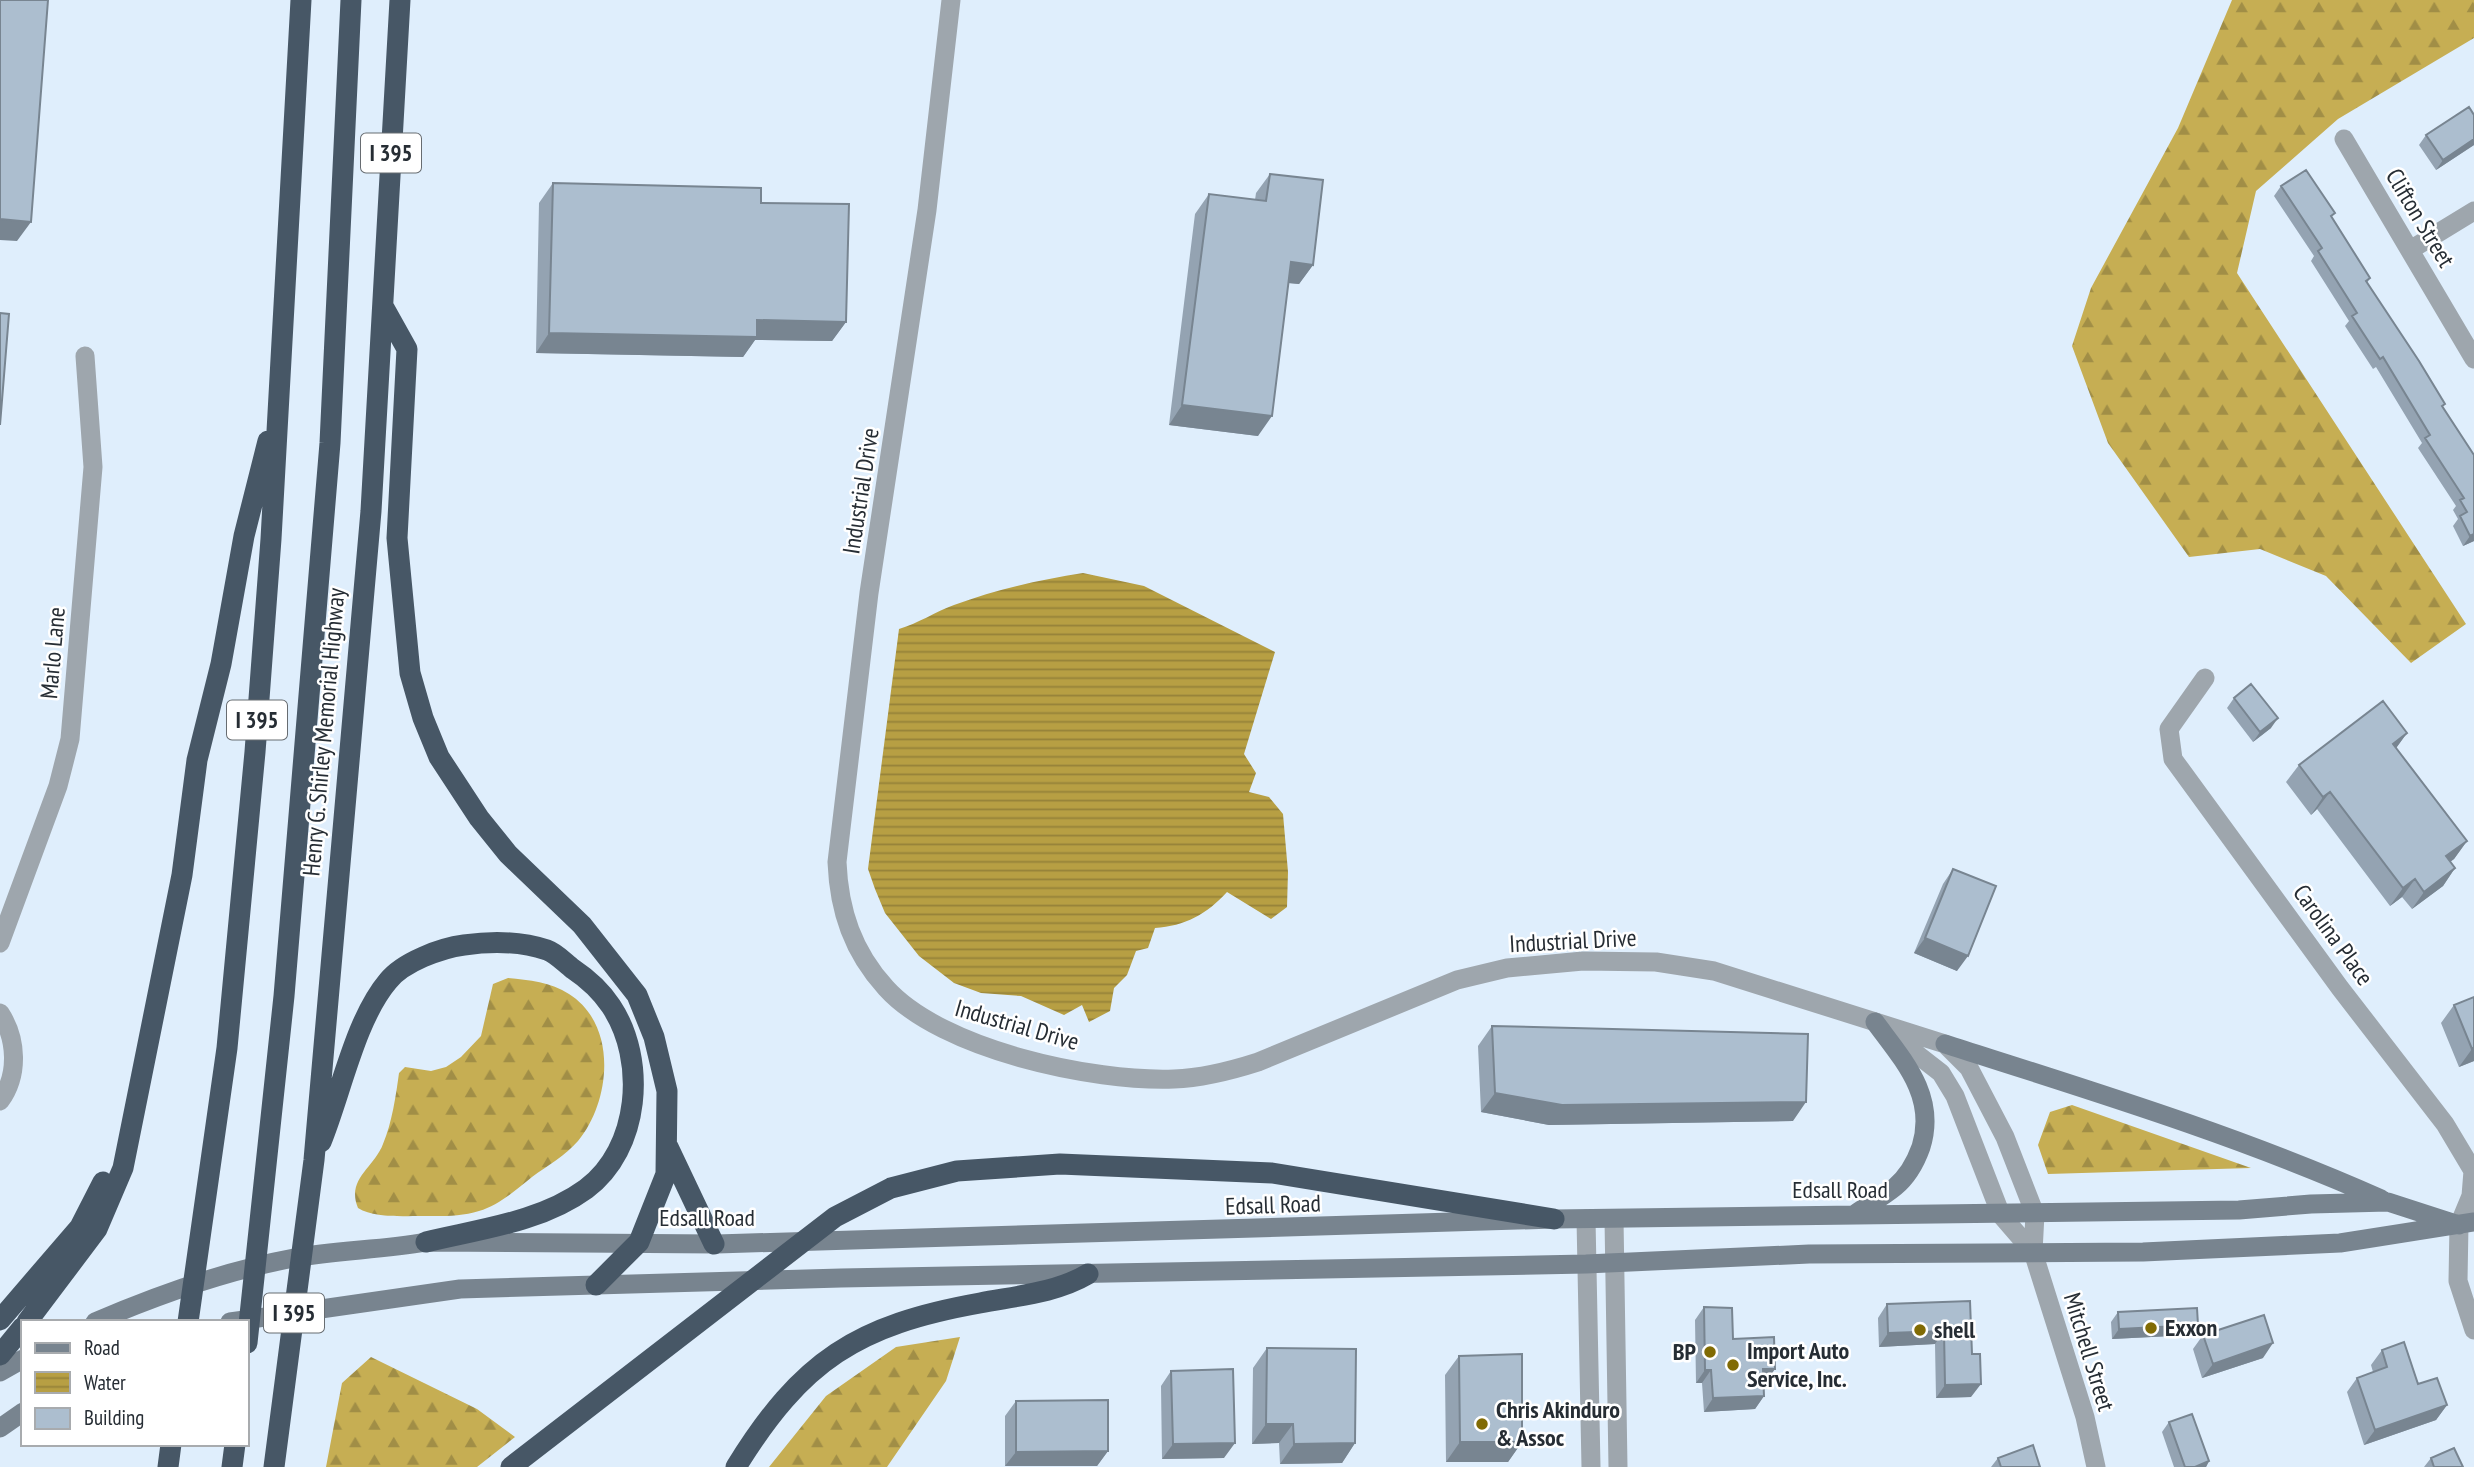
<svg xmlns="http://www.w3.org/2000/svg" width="2474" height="1467" font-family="'PT Sans Narrow',sans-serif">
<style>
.forest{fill:url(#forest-firs)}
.water{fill:url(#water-rules)}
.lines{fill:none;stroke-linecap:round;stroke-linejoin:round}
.minor{stroke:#9ea6ad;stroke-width:19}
.tertiary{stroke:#9ea6ad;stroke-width:19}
.secondary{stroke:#78848f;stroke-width:19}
.motorway{stroke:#475766;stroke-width:21}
.wall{fill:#94a3b2}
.shaded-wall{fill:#788591}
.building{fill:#acbecf;stroke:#788591;stroke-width:2}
.poi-dot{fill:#816b04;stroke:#fff;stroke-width:2.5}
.labels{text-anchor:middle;stroke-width:5;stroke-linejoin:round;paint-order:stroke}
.shield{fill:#fff;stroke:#676c71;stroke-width:2}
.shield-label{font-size:23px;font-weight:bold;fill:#262d34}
.street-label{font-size:24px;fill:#262d34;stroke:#fff}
.poi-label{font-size:24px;font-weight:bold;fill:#262d34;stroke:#fff;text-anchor:start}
</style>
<defs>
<pattern id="forest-firs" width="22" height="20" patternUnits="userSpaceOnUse" patternTransform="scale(1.75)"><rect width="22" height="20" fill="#c6ae53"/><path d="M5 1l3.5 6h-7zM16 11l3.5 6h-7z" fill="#a18e46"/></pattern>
<pattern id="water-rules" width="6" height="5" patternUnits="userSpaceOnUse" patternTransform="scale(1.75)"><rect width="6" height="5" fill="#b79f43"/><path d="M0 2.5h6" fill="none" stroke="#958239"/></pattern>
</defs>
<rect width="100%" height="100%" fill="#dfeefc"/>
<path class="forest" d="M2232,0H2474V38L2338,119L2256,191L2237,273L2466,624L2411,663L2326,576L2260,549L2189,557L2108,443L2072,346L2091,288L2178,128Z
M508,978C529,980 551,982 569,994C618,1025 611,1101 578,1141C566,1155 547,1166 532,1177C516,1190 499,1205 479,1211C460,1217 440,1216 421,1216C402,1216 374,1218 358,1208C346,1179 374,1168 383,1144C392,1123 396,1095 399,1073L405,1067L431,1071L446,1067L461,1057L481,1036L493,984Z
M2072,1105L2251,1168L2048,1174L2038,1145L2050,1112Z
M960,1337L946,1381L887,1467H769L826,1396L896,1347Z
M371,1357L477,1409L515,1437L477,1467H326L342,1383Z"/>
<path class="water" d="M1083,573L1144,586L1275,652L1244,754L1256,773L1249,792L1269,797L1283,814L1288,872L1287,907L1271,919L1227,892C1207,914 1185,926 1155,928L1148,948L1136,951L1127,975L1114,988L1110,1011L1089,1022L1082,1005L1064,1015L1021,996L981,993L954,983L919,956L885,913L875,889L868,869L899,629C919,623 935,612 954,605C997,589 1039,580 1083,573Z"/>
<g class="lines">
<path class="minor" d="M2344,139L2474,359
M2410,250L2474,211
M2205,678L2169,729L2173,759L2340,988L2445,1124L2473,1171L2471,1196L2459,1225L2458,1281L2474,1330
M0,943L58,786L70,739L93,467L85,356
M0,1013C17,1039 19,1075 0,1101
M2033,1252L2085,1417L2096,1467"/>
<path class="tertiary" d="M951,0L927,210L869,593L837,862C839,911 853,952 886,988C942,1050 1093,1082 1174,1079C1203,1078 1230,1071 1258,1062L1457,980L1507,968L1583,961L1656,962L1714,971L1945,1044L1969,1068L2005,1137L2035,1214L2033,1252
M1887,1031L1941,1073L1955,1096L2001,1215L2033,1252
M1586,1219L1591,1467
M1614,1219L1618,1467"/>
<path class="secondary" d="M1945,1044C2092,1091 2240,1136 2381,1199
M1855,1214C1868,1205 1883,1197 1895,1187C1907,1177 1916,1161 1921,1147C1937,1096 1903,1060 1875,1022
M95,1322C160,1294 224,1271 294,1258C337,1250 382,1250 426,1242L717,1244L1554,1219L2239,1210L2311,1204L2388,1202L2459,1225
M230,1322L460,1289L841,1278L1586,1264L1809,1254L2143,1252L2340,1243L2474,1222
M0,1372L23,1359
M0,1428L23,1412"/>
<path class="motorway" d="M383,306L407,349L397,538L410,673L423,718L439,757L479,818L508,854L582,925L637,995L654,1037L667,1091L666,1174L639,1242L596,1285
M321,1142C341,1093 355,1020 388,981C403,962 441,948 464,945C492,941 520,941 547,950C556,953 565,963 573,969C588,979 601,991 611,1006C647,1060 640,1149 586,1189C541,1222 480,1229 426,1242
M668,1147L714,1244
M0,1320L80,1227L103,1182
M27,1322L97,1229L123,1168L182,875L197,760L221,664L244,536L268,441
M188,1322L227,1048L255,752L271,539L301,0
M247,1343L284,996L330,443L351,0
M0,1355L23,1327
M168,1467L171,1444
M232,1467L235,1444
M274,1467L314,1160L371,511L400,0
M511,1467L835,1217L891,1188L957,1171L1060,1164L1272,1173L1554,1219
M736,1467C802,1360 857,1325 980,1303C1016,1296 1056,1293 1088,1274"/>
</g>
<path class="wall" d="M2474,115V145L2436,170L2419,145L2426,135Z
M1270,174L1313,265L1299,284L1289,283L1258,436L1169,425L1195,214L1209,194L1255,200L1256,193Z
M553,183L761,203L846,322L832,341L755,340L743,357L536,353L539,203Z
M2281,186L2332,217L2370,278L2367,283L2443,407L2474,455V541L2463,546L2453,526L2458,519L2453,510L2456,506L2418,448L2422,443L2376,367L2373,369L2345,326L2349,321L2311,261L2314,256L2274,196Z
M2234,698L2271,728L2253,742L2227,708Z
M2407,733L2396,748L2467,841L2454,859L2450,862L2455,868L2443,886L2412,909L2402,897L2390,906L2317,809L2311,815L2286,782L2299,765Z
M1953,869L1957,971L1914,953L1943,884Z
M2474,997V1061L2459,1067L2441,1023L2454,1005Z
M1492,1026L1793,1121L1549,1125L1481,1112L1478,1046Z
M1970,1301L1972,1354L1971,1397L1936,1398L1935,1344L1879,1347L1878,1318L1887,1304Z
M1704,1307L1766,1382H1763L1764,1396L1755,1409L1704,1412L1702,1383H1696L1695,1320Z
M2118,1312L2198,1325L2191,1335L2112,1339L2111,1322Z
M2203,1335L2263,1358L2202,1378L2193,1349Z
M1267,1348L1355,1443L1342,1463L1280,1464L1279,1443L1252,1444L1253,1368Z
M2382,1350L2418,1384L2447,1405L2436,1420L2364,1445L2347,1392L2357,1378L2373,1372L2371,1365Z
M1459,1356L1522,1442L1508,1462H1446L1445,1375Z
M1171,1371L1224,1458L1162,1459L1161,1386Z
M1016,1401L1108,1451L1097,1466H1005V1416Z
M2169,1422L2209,1461L2206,1467H2174L2162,1432Z
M1998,1458L2040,1467H1991Z
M2431,1458L2463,1467H2424Z"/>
<path class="shaded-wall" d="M2474,139V145L2436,170L2443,160Z
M0,219L31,222L17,241L0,240Z
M1291,262L1313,265L1299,284L1277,282Z
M757,320L846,322L832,341L755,340L743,357L536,353L549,333Z
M1182,405L1272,416L1258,436L1169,425Z
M2474,534V541L2463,546L2470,536Z
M2278,718L2271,728L2253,742L2260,732Z
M2407,733L2394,751L2393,744Z
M2330,792L2317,809L2311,815L2323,797Z
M2467,841L2454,859L2433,874L2446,856Z
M2455,868L2443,886L2412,909L2424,892Z
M2415,879L2402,897L2390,906L2403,888Z
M1925,938L1968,956L1957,971L1914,953Z
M2474,1048V1061L2459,1067L2472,1049Z
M1495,1093L1806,1102L1793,1121L1549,1125L1481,1112Z
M2198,1325L2191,1335L2112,1339L2119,1329Z
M1944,1331L1935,1344L1879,1347L1888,1333Z
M2273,1343L2263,1358L2202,1378L2213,1364Z
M1763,1369H1775L1766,1382H1754Z
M1705,1370H1711L1702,1383H1696Z
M1981,1384L1971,1397L1936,1398L1945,1385Z
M1764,1396L1755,1409L1704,1412L1713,1398Z
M2447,1405L2436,1420L2364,1445L2375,1430Z
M1266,1424H1293L1279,1443L1252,1444Z
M1460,1442H1522L1508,1462H1446Z
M1235,1443L1224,1458L1162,1459L1173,1444Z
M1355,1443L1342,1463L1280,1464L1294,1444Z
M1108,1451L1097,1466H1005L1016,1452Z
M2209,1461L2206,1467H2195Z"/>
<path class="building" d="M0,0H48L31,222L0,219Z
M2469,107L2474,115V139L2443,160L2426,135Z
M2306,170L2335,213L2331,216L2370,278L2366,281L2419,361L2445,404L2442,406L2474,455V534L2470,536L2460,516L2467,512L2460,500L2464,498L2425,438L2430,435L2383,357L2380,359L2352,316L2357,313L2318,251L2322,248L2281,186Z
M1270,174L1323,180L1313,265L1291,262L1272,416L1182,405L1209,194L1266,201Z
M553,183L761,188V203L849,204L846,322L757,320V337L549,333Z
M0,313L9,314L0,425Z
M2251,684L2278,718L2260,732L2234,698Z
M2383,701L2407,733L2393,744L2467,841L2446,856L2455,868L2424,892L2415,879L2403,888L2330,792L2323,797L2299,765Z
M1953,869L1996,886L1968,956L1925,938Z
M2474,997V1048L2472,1049L2454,1005Z
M1492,1026L1808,1034L1806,1102L1562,1105L1495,1093Z
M1970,1301L1972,1354H1980L1981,1384L1945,1385L1944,1331L1888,1333L1887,1304Z
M1704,1307L1732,1308L1733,1339L1774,1337L1775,1369H1763L1764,1396L1713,1398L1711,1370H1705Z
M2197,1308L2198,1325L2119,1329L2118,1312Z
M2264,1315L2273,1343L2213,1364L2203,1335Z
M2404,1342L2418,1384L2437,1378L2447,1405L2375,1430L2357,1378L2387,1367L2382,1350Z
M1267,1348L1356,1349L1355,1443L1294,1444L1293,1424H1266Z
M1522,1354V1442H1460L1459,1356Z
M1233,1369L1235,1443L1173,1444L1171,1371Z
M1108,1400V1451L1016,1452V1401Z
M2192,1414L2209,1461L2195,1467H2185L2169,1422Z
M2033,1445L2040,1467H2001L1998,1458Z
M2454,1448L2463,1467H2434L2431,1458Z"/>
<g class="poi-dot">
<circle cx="2151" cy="1328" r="7"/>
<circle cx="1920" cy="1330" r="7"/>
<circle cx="1710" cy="1352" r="7"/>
<circle cx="1733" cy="1365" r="7"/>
<circle cx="1482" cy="1424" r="7"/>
</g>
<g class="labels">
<g class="shield">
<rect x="361" y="133.5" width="60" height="39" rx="5"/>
<rect x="227" y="700.5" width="60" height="39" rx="5"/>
<rect x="264" y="1293.5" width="60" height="39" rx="5"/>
</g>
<g class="shield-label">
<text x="391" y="161">I 395</text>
<text x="257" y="728">I 395</text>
<text x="294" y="1321">I 395</text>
</g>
<g class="street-label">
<text transform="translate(2420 218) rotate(59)" y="8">Clifton Street</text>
<text transform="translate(861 491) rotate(-81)" y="8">Industrial Drive</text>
<text transform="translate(53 653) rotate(-85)" y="8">Marlo Lane</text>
<text transform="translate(324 732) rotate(-85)" y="8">Henry G. Shirley Memorial Highway</text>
<text transform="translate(2333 935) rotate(54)" y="8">Carolina Place</text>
<text transform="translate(1573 941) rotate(-3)" y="8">Industrial Drive</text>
<text transform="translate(1017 1025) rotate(16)" y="8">Industrial Drive</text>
<text x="1840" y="1198">Edsall Road</text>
<text transform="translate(1273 1205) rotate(-2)" y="8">Edsall Road</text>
<text x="707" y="1226">Edsall Road</text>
<text transform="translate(2089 1352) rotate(73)" y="8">Mitchell Street</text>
</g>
<g class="poi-label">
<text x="2165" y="1336">Exxon</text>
<text x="1934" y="1338">shell</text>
<text x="1747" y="1359">Import Auto<tspan x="1747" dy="28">Service, Inc.</tspan></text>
<text x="1696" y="1360" text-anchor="end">BP</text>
<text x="1496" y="1418">Chris Akinduro<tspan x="1496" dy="28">&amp; Assoc</tspan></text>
</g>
</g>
<rect x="21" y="1320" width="228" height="126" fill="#ffffff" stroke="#a8abae" stroke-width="2"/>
<rect x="35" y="1343" width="35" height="10" fill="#78848f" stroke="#a8abae" stroke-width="2"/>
<text x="84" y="1355" font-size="21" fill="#262d34">Road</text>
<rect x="35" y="1372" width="35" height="21" fill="url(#water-rules)" stroke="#a8abae" stroke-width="2"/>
<text x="84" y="1390" font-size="21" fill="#262d34">Water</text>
<rect x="35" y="1408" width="35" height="21" fill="#acbecf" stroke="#a8abae" stroke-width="2"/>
<text x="84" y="1425" font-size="21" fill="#262d34">Building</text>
</svg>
